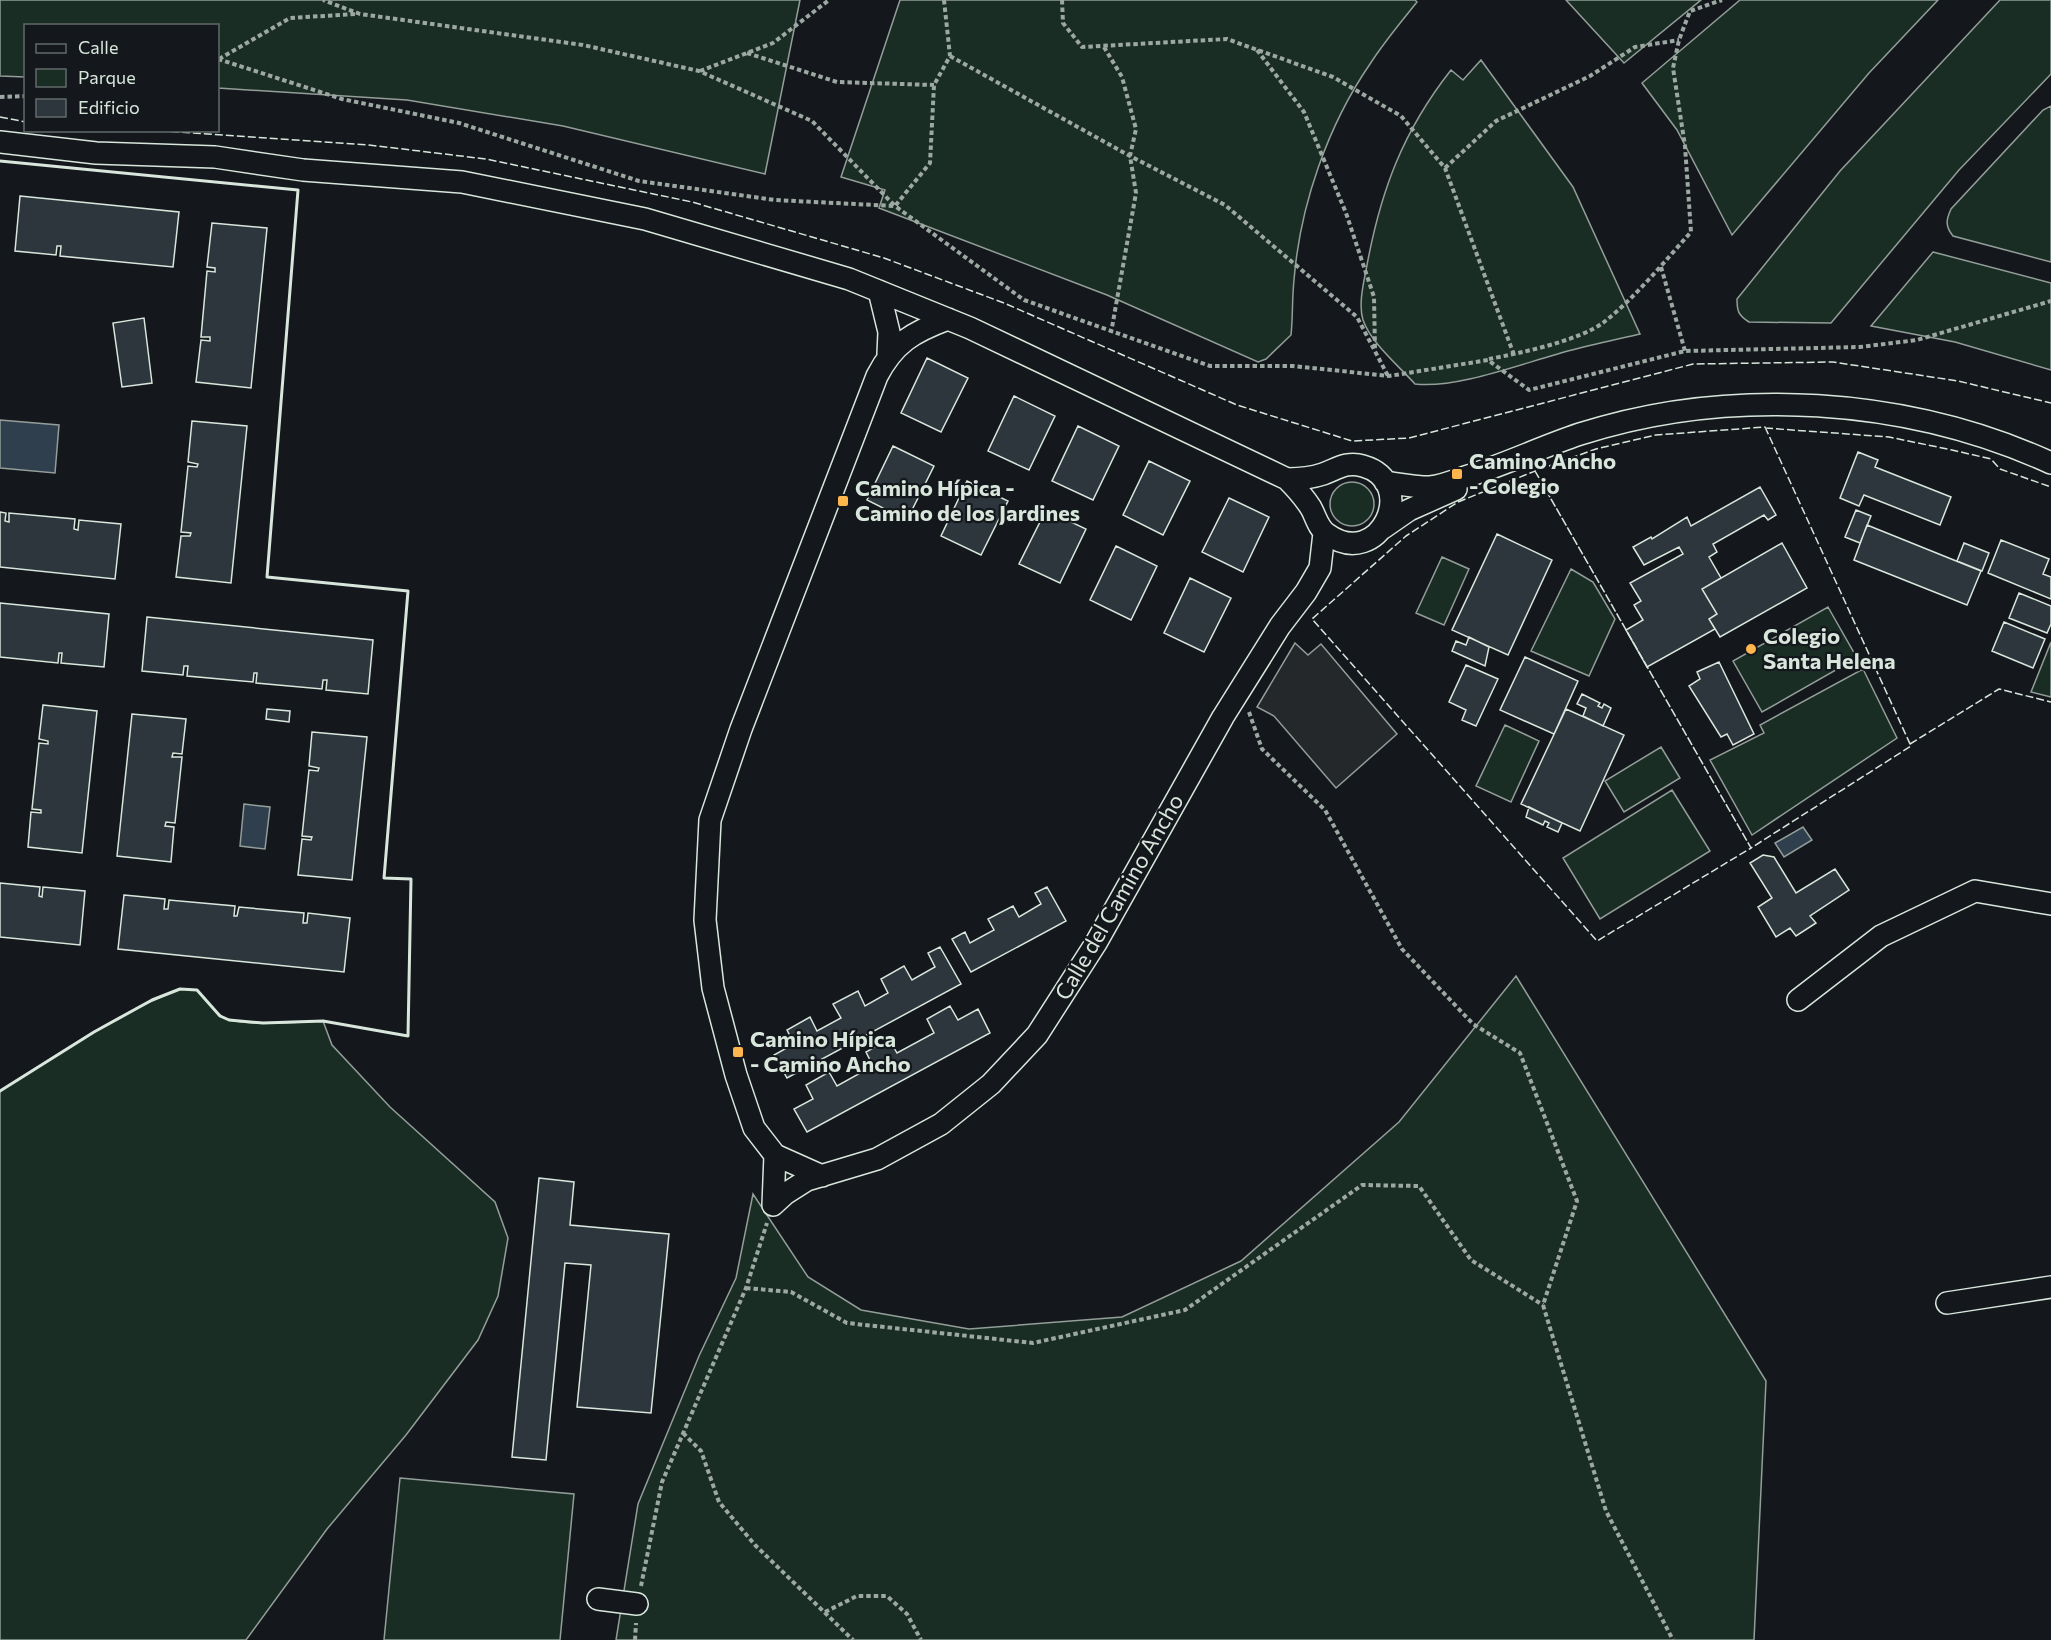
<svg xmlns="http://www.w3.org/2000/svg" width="2051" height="1640" font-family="Commissioner,sans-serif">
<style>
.green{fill:#1a2d24;stroke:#939e99;stroke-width:1.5}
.parking{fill:#24282b;stroke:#939e99;stroke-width:1.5}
.water{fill:#2f3f4d;stroke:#939e99;stroke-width:1.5}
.building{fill:#2c363c;stroke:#d8e6dc;stroke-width:1.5}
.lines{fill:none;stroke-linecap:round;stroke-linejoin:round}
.minor-casing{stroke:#d8e6dc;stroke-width:24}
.path{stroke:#9da8a2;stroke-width:4;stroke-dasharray:4.5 3;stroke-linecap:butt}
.minor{stroke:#14181c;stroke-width:21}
.fence{stroke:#d8e6dc;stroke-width:1.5;stroke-dasharray:8 3;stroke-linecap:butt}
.wall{stroke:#d8e6dc;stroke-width:3}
.poi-dot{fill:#ffb74d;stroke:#14181c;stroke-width:2}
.labels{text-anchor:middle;stroke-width:4.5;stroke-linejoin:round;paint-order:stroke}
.poi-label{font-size:22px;font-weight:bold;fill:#d8e6dc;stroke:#14181c;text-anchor:start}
.street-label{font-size:22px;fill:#d8e6dc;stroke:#14181c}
</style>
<rect width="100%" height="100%" fill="#14181c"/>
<path class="green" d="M0,0H800L765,174L563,126L407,100L218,88V26H26L25,77L0,76Z
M900,0H1415L1417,2C1401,22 1384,42 1370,64C1328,125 1300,205 1294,280C1292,298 1293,316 1291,335L1266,359L1258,362L1107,295L879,208L885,190L841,177Z
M1566,0H1701L1624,63Z
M1740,0H1938L1869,73L1732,235L1677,130L1642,83Z
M2000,0H2051V74L1959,170L1831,323L1749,322C1738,315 1737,311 1737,299L1840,171Z
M1481,60L1573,187L1640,334C1618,339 1595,344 1572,350C1528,361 1459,389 1415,384C1398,365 1371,343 1363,320C1358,304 1364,281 1367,265C1381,190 1403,131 1451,70L1463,80Z
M2051,106V262L1953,236C1945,226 1946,220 1951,209L2043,110Z
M1933,252L2051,283V370L1955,342L1871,326Z
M1330 504a22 22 0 1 1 44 0a22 22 0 1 1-44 0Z
M1442,557L1469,569L1444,625L1416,613Z
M1571,569L1593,582L1615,619L1589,676L1531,651Z
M1828,607L1857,658L1762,712L1733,661Z
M2051,642V697L2031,692Z
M1863,669L1897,738L1752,835L1710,760L1764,733L1760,725Z
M1505,725L1539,741L1511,802L1476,786Z
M1661,747L1680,778L1624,812L1605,781Z
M1672,790L1710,851L1600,919L1563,858Z
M1516,976L1766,1381L1754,1640H616L638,1504L699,1356L736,1278L753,1194L808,1277L861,1310L969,1329L1122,1317L1241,1261L1399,1122Z
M180,989L197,990C205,999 214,1012 223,1017C240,1027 301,1022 323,1021L332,1045L390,1107L495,1202L508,1238L498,1296L478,1340L406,1435L327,1529L246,1640H0V1091C58,1054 116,1014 180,989Z
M400,1478L574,1494L560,1640H384Z"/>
<path class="parking" d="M1295,643L1308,655L1321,644L1397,734L1336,788L1274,716L1257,707Z"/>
<path class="water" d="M0,420L59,425L55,473L0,468Z
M244,804L270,807L265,849L240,846Z
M1803,827L1812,840L1784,857L1775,843Z"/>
<path class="building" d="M20,196L179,212L173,267L60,256L61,246H57L56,255L15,251Z
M212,223L267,228L251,388L196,382L201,340L210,341V337H201L207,271L215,272V268L207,267Z
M144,318L152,383L122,387L113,323Z
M927,358L968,378L941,432L901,413Z
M1014,396L1055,416L1029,470L988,451Z
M192,421L247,426L231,583L176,577L181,536H190L191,533L181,532L188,466L197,467L198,464L188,462Z
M1078,426L1119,446L1093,500L1052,481Z
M893,446L934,466L907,520L867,500Z
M1858,452L1878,460L1875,467L1951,497L1940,525L1864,495L1859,506L1840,498Z
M1149,461L1190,481L1163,535L1123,515Z
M967,481L1008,501L981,555L941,536Z
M1760,487L1776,515L1768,520L1764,515L1713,544L1717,552L1709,557L1721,578L1702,589L1717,614L1709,619L1715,629L1647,667L1626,630L1643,620L1634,605L1641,601L1630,583L1683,554L1679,547L1644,565L1633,547L1651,537L1652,539L1687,517L1691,526Z
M1229,498L1269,517L1243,572L1202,552Z
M1046,510L1086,529L1060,583L1019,564Z
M1856,510L1871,516L1860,543L1845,537Z
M0,512L6,513L5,521L9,522V513L75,519L74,529L78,530L79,520L121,524L115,579L0,567Z
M1867,525L1981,571L1967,605L1854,560Z
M1497,534L1552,560L1508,655L1452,630Z
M2001,540L2049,559L2043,574L2051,577V599L1988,573Z
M1782,543L1807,588L1720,637L1709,619L1717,614L1702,589Z
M1964,543L1989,553L1982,571L1957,561Z
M1116,546L1157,566L1131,620L1090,600Z
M1190,578L1231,598L1204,652L1164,633Z
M2019,593L2051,606V624L2047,633L2009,618Z
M0,603L109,614L104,667L61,663L62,653H59L58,663L0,657Z
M147,617L373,640L368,694L326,690L327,680H323L322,689L256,683L257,673H254L253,682L187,676L188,666H184L183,675L142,671Z
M2004,622L2045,639L2033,668L1992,651Z
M1469,637L1489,647L1485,666L1452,651L1456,641L1466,645Z
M1525,657L1578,681L1554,734L1500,710Z
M1719,662L1754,734L1733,745L1727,734L1721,737L1689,686L1700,679L1697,672Z
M1466,665L1498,679L1476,726L1462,720L1466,710L1449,702Z
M1582,694L1600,703L1598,706L1602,708L1604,704L1611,708L1603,726L1583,716L1586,708L1577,704Z
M43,705L97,711L82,853L28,847L31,812L41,813V810L32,809L39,743L48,744V741L39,739Z
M267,709L290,711L289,722L266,719Z
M1566,709L1624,735L1580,831L1521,804Z
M132,714L186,719L182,754L173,753L172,757H182L175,823L166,822L165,826L174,827L171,862L117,856Z
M312,732L367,737L352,880L298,875L302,839L311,840L312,837L302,836L309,770L318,771L319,768L309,766Z
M1529,807L1562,823L1558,832L1547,827L1549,823L1545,821L1543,825L1526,817Z
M1763,855L1774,857L1796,893L1835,869L1849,890L1810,916L1816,923L1796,936L1790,928L1776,937L1758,907L1772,898L1750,863Z
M0,883L40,887L39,896L42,897L43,887L85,891L80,945L0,937Z
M1047,887L1066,921L971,972L952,939L965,932L970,943L994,930L988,919L1013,906L1019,917L1041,904L1035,893Z
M124,895L165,899L164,909H168L169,900L235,906L234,916H237L239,907L304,913L303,923H307L308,913L350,918L344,972L118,949Z
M940,947L961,984L787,1078L774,1055L794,1044L787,1030L810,1017L817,1031L841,1018L833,1004L858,991L865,1006L888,993L881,979L904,966L912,980L935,967L928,953Z
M950,1006L958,1020L978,1009L990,1033L807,1132L794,1109L813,1099L806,1085L829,1072L837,1086L873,1066L866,1052L889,1039L897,1053L934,1033L927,1019Z
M539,1178L574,1182L570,1225L669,1234L651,1413L577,1407L591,1265L565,1263L546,1460L512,1457Z"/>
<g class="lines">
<g class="minor-casing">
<path id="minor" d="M0,142L96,153L215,157L303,170L462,182L645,219L849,279L970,328L1287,479C1296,488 1304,497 1311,508C1316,517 1318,528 1327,534C1380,572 1420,482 1363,466C1347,461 1337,469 1323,474C1311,478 1300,479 1287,479
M879,291L889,332L888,354
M1385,482C1399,484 1415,487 1430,487C1441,486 1454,481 1465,477C1504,465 1541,447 1580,434C1730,386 1907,397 2051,463
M1383,528L1409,510L1456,489
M1798,1000L1881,936L1975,891L2051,904
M822,1176L775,1155L754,1128L736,1075L713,988L705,920L710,820L741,729L877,376C894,343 913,332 948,319
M773,1205L785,1194L807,1180L877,1159L941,1124L991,1084L1037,1035L1096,943L1223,717L1280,626L1306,592L1320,568L1324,533
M773,1205L775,1155
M1947,1303L2051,1287
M598,1599L637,1604"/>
</g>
<path class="path" d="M944,0L950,56L934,85L930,163L895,206L1024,300L1210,366H1293L1389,376L1488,360L1529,390L1685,351L1860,347L1917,340L2051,301
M1062,0L1063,23L1082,47L1227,39L1333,77L1401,116L1445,168L1514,355
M1104,47L1122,77L1136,129L1130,156L1136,193L1111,333
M1257,50L1304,112L1346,213L1374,297L1375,350
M747,53L837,82L934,85
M950,56L1130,156L1225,205L1357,317L1388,376
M218,59L342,99L459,123L639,181L775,200L895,206L812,121L699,71L583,45L360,14L323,0
M219,59L290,18L356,14
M700,71L773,43L829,0
M0,97L26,96
M1445,168L1496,121L1590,76L1635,47L1679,40
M1661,267L1685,351
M1489,359C1520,353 1579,341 1604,322C1636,297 1664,262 1691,232L1685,146L1673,68L1679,40L1690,11L1722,0
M1249,712L1262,749L1325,810L1402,949L1473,1024L1520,1053L1577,1201L1543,1305L1606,1511L1673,1640
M746,1288L791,1292L847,1323L1033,1343L1185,1310L1362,1185L1419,1186L1471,1260L1543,1305
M683,1433L701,1451L719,1502L755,1545L853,1640
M641,1586L662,1482L746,1288L767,1223
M825,1612L857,1596H887L907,1614L921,1640
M635,1640L636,1623"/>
<use href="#minor" class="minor"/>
<path class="fence" d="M0,117L26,122
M149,130L369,145L486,159L692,202L884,258L1004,303L1237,405L1352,441L1409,438L1693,364L1833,362L1958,381L2051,403
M1765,427L1911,746L1751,848L1535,471L1596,449L1656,435Z
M1765,428L1889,437L1952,450L1991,459L2000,469L2051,487
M1535,471L1751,848L1597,941L1312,619L1406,536L1458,502Z
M1910,744L1999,689L2051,702"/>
<path class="wall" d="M0,161L298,190L267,577L408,591L384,878L411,879L408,1036L323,1021L263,1023L229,1020L220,1016L197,990L180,989L152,1000L94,1032L0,1091"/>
</g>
<g class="poi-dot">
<rect x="1451" y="468" width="12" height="12" rx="3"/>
<rect x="837" y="495" width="12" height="12" rx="3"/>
<circle cx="1751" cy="649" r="6"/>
<rect x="732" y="1046" width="12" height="12" rx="3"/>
</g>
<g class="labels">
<g class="poi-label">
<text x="1469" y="469">Camino Ancho<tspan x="1469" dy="25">- Colegio</tspan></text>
<text x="855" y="496">Camino Hípica -<tspan x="855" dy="25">Camino de los Jardines</tspan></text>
<text x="1763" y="644">Colegio<tspan x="1763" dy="25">Santa Helena</tspan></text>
<text x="750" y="1047">Camino Hípica<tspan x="750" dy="25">- Camino Ancho</tspan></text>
</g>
<g class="street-label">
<text transform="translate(1119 897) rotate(-60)" y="8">Calle del Camino Ancho</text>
</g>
</g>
<rect x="24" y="24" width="195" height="108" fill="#14181c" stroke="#626a69" stroke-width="1.5"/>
<rect x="36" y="44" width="30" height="9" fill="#14181c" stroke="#626a69" stroke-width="1.5"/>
<text x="78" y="54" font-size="18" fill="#d8e6dc">Calle</text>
<rect x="36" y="69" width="30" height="18" fill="#1a2d24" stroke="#626a69" stroke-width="1.5"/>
<text x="78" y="84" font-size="18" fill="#d8e6dc">Parque</text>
<rect x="36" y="99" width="30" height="18" fill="#2c363c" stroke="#626a69" stroke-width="1.5"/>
<text x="78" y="114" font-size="18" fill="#d8e6dc">Edificio</text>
</svg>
